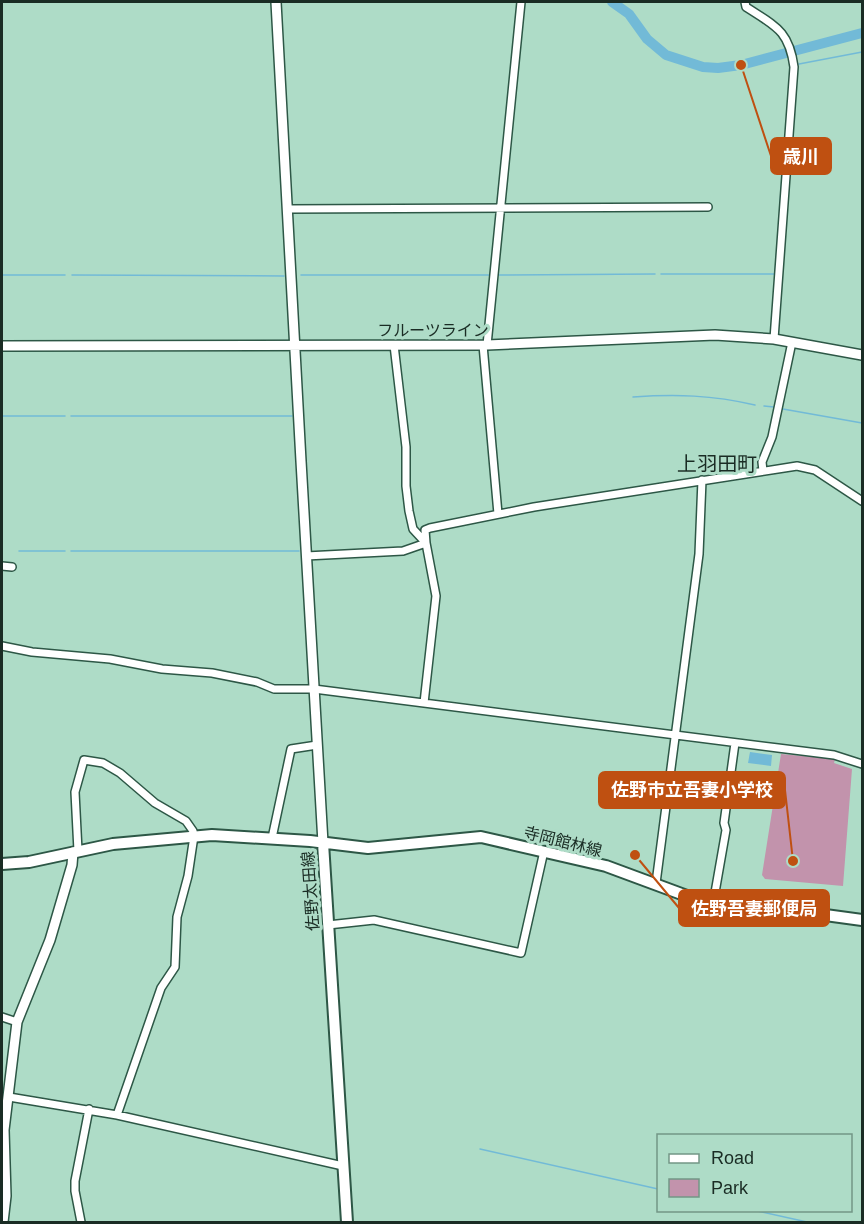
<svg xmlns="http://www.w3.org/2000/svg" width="864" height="1224" font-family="Arial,'Noto Sans JP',sans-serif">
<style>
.green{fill:#c293ac}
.water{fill:#72bad7}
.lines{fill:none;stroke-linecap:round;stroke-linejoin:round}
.stream{stroke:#72bad7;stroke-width:1.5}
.river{stroke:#72bad7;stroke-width:10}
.minor-casing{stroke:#2d5746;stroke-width:10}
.tertiary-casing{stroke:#2d5746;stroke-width:12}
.secondary-casing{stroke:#2d5746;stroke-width:14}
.minor{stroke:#fff;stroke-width:7}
.tertiary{stroke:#fff;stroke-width:9}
.secondary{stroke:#fff;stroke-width:10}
.labels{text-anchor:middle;stroke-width:6;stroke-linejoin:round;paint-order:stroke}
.street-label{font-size:16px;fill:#1a2c24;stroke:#aedcc7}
.quarter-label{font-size:20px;fill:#1a2c24;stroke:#aedcc7}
.leader{fill:none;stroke:#bf5011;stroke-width:2}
.callout-dot{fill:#bf5011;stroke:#aedcc7;stroke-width:2}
.callout{fill:#bf5011;stroke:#bf5011;stroke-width:2}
.callout-label{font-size:18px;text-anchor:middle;font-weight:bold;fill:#fff}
</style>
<rect width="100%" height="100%" fill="#aedcc7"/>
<path class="green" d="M781,754L835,759L834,763L852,769L843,886L765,879L762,875Z"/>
<path class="water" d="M750,752L772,755L771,766L748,763Z"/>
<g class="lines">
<path class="stream" d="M799,64L862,52
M780,204L791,68
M661,274H775L780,210
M2,275H65
M72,275L284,276
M301,275H490
M497,275L655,274
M633,397C676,394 712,395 755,405
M764,406L774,407
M783,409L862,423
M2,416H65
M71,416H292
M19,551H65
M71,551H299
M480,1149L658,1189
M753,1210L807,1222"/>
<path class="river" d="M612,2L629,14L647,39L666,55L703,67L718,68L741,65L862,33"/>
<g class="minor-casing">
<path id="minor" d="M745,2L746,7C775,26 789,30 794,67L774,339
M288,209L708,207
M394,345L406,447V486L409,511L413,529L426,543L436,596L424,703
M483,345L498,514
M487,345L521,2
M763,471L762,462L772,437L792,342
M306,556L403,551L426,543L425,530L430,528L534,507L797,466L815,470L862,501
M2,566L12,567
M2,646L32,652L110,659L162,669L212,673L257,682L274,689H314L778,748L834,755L862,764
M272,838L291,749L317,745
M78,851L75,792L84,760L103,763L120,773L155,803L186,821L193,831L194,836L188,876L177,917L175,967L161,988L117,1115
M656,883L699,554L702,480
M713,904L726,830L724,823L735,743
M328,925L374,920L521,953L544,851
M2,1017L17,1022
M9,1097L117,1115L343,1166
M81,1222L75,1191V1181L89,1109"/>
</g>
<g class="tertiary-casing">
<path id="tertiary" d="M276,2L301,461L323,843
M2,346L487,345L715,335L774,339L862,355
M3,1222L6,1196L4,1130L17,1022L50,940L72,865L73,852"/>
</g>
<g class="secondary-casing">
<path id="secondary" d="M323,843L347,1222
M2,864L29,862L113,844L212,835L310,841L368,848L481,837L606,866L687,896L713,904L796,911L862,920"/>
</g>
<use href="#minor" class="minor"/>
<use href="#tertiary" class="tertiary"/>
<use href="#secondary" class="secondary"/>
</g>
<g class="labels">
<g class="street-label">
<text x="433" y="336">フルーツライン</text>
<text transform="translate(563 841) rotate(14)" y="6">寺岡館林線</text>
<text transform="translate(310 891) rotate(-94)" y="6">佐野太田線</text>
</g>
<g class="quarter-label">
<text x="717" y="471">上羽田町</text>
</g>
</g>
<path class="leader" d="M741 65L771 156M793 861L785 790M635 855L679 908"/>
<g class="callout-dot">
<circle cx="741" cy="65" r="6"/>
<circle cx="793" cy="861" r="6"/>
<circle cx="635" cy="855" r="6"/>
</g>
<g class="callout">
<rect x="771" y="138" width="60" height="36" rx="6"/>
<rect x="599" y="772" width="186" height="36" rx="6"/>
<rect x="679" y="890" width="150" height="36" rx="6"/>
</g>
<g class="callout-label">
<text x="801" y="163">歳川</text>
<text x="692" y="796">佐野市立吾妻小学校</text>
<text x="754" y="915">佐野吾妻郵便局</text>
</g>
<rect width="864" height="1224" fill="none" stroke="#1a2c24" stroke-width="6"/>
<rect x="657" y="1134" width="195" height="78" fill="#aedcc7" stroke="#739686" stroke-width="1.5"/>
<rect x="669" y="1154" width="30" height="9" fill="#ffffff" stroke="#739686" stroke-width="1.5"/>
<text x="711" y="1164" font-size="18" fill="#1a2c24">Road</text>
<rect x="669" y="1179" width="30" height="18" fill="#c293ac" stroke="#739686" stroke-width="1.5"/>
<text x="711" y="1194" font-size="18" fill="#1a2c24">Park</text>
</svg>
